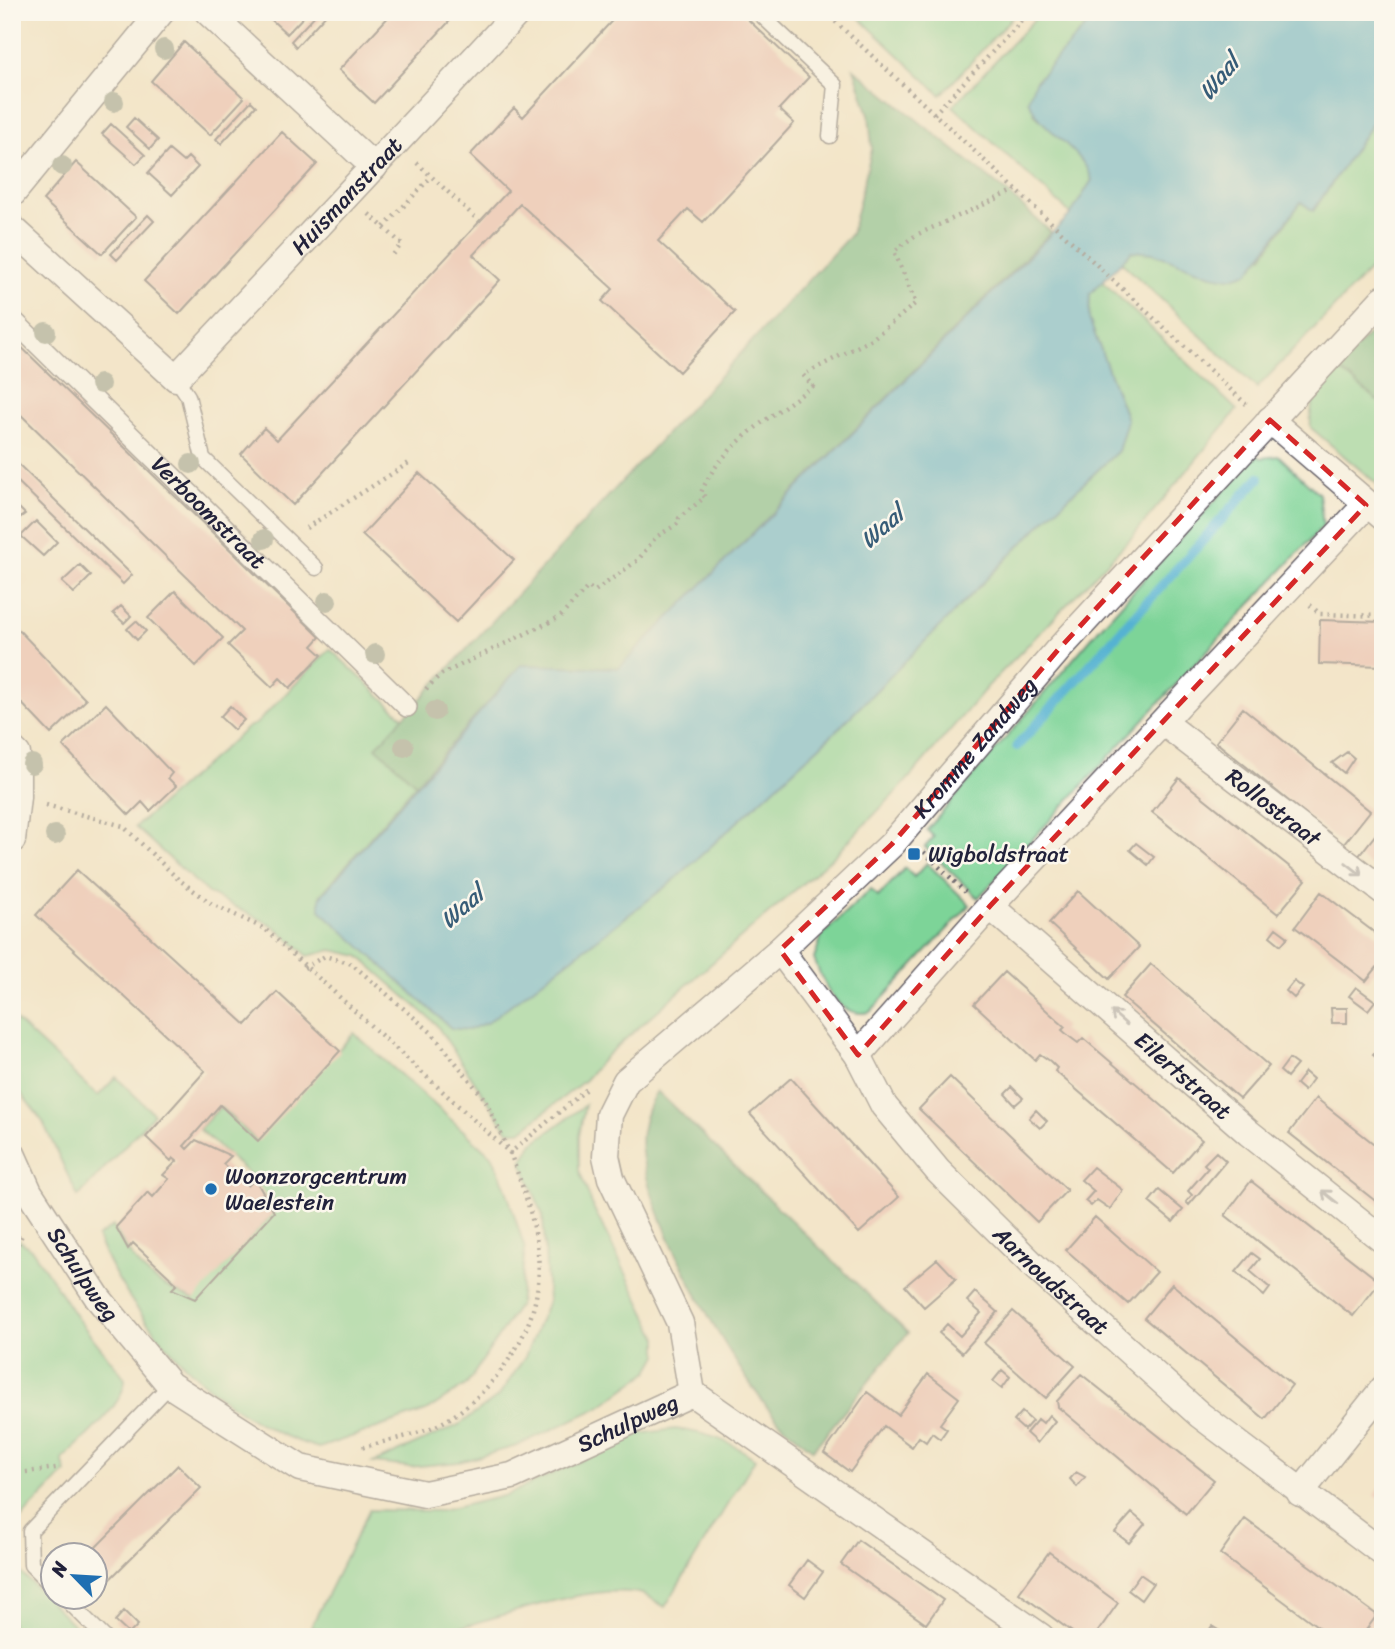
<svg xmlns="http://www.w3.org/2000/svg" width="1395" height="1649" font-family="Sriracha,sans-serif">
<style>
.green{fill:#7dd498;stroke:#507b6a;stroke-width:2}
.forest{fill:#66b680;stroke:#446c5e;stroke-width:2}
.water{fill:#54b2d2;stroke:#3b6a86;stroke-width:2}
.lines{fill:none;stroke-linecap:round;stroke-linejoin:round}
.stream{stroke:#54b2d2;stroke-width:10}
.building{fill:#eab5ad}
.service-casing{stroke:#6b666d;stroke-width:17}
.pedestrian-casing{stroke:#6b666d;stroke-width:22}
.minor-casing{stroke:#6b666d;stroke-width:29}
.path{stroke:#6b666d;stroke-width:4.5;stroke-dasharray:2 5;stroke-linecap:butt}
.service{stroke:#fff;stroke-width:14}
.pedestrian{stroke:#fff;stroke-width:19}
.minor{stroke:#fff;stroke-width:26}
.tree{fill:#8f978a}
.oneway{stroke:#9c9ca7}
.marked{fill:none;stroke:#d62828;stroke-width:5;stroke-dasharray:14 9;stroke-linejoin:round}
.poi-dot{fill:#1f6fb2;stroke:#fbf7ec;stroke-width:2.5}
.labels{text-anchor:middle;stroke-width:5;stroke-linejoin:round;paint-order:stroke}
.street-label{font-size:23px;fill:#22223b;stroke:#fbf7ec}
.poi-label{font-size:23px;fill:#22223b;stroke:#fbf7ec;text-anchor:start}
.water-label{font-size:24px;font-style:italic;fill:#365c77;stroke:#fbf7ec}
</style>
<rect width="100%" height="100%" fill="#fbf7ec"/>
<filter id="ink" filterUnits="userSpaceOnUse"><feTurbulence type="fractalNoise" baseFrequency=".0143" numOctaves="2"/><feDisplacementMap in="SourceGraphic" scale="14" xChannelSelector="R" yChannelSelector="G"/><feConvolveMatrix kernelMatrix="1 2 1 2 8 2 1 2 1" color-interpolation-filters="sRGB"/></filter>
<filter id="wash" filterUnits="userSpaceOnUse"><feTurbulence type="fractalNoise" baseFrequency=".00686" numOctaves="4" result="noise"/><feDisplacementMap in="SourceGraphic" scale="28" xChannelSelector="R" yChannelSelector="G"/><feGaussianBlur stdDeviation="1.57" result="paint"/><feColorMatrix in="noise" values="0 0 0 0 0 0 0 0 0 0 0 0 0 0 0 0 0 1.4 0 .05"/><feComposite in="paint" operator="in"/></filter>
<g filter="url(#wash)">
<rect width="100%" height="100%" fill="#f3e5c9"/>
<path class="green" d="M853,12H1017L941,95Z
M1041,12H1099L1035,82L1034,114L1086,162L1092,180L1071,214L953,106Z
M1383,107V256L1257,388L1120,261L1132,251L1153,253L1212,275L1263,256L1301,202L1314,210Z
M1102,281L1237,410L1133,536L988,686L903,785L835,855L605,1057L585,1080L521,1131H508L435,1023L359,956L332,950L308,956L274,926L209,894L135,827L248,727L256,724L330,649L404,718L377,747L416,784L320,896L451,1028L469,1029L488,1022L673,881L836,731L1050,515L1118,451L1127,419L1089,319L1090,294Z
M1337,368L1383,405V489L1311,428C1308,400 1318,388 1337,368Z
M1256,455L1261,458L1279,456L1319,494L1323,526L978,898L925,847L934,837L927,830L1099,629Z
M927,863L970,905L870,1012C838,1019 824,985 814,959L822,935L871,889L878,897L905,868L914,877Z
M12,1017L98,1096L116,1077L154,1114L78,1197L43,1122L12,1082V1075L17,1070L12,1064Z
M354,1033L493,1157L505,1186L525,1249L519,1305L467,1384L426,1411L319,1448C223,1422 134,1326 97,1237L113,1226C138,1269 146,1280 193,1299L273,1213L253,1178L199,1129L220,1107L255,1139Z
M585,1105L579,1136V1170L594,1209L658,1338V1355L649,1371L598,1408L517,1446L459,1462L410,1467L373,1463L459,1425L499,1396L525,1357L548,1301L543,1216L522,1162L532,1144Z
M12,1234L33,1251L77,1318L125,1378C125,1406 81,1440 62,1460L66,1472L12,1528Z
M675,1429C707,1433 729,1440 755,1459L665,1607C658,1603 649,1596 642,1594C585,1581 485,1624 427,1636C393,1643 344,1637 311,1627L369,1510L441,1511L507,1495L637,1434Z
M12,1563L13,1565L86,1637H12Z"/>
<path class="forest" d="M854,69L1004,190L1051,232L619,668L521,665L416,784L376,747L851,234L872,149L869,115Z
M1383,319V405L1337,368Z
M657,1091L908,1333L813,1450C801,1440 787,1430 776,1418C734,1370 631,1193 642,1131C644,1118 650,1101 657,1091Z"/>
<path class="water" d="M1099,12H1383V107L1313,211L1301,202L1249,272L1230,278L1212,275L1153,253L1132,251L1090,294L1089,319L1127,420L1118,451L1050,515L836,731L673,881L488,1022L469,1030L451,1028L320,910V897L521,665L619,668L1071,214L1092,180C1081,146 1042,133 1028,100L1035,82Z"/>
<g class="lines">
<path class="stream" d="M1017,746L1259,478"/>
</g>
<g id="blocks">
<path class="building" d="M263,12H308L287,34Z
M318,12H328L296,47L291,41Z
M393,12H458L374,103L339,70Z
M620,12H740L809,77L779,109L794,123L703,222L688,209L658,241L735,312L679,372L602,301L613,289L520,204L473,255L500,280L293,505L241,454L264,428L277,440L508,191L470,155L514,108L523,117Z
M184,42L244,98L210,135L151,81Z
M251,101L256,106L221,144L216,139Z
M134,118L158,140L150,149L126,127Z
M111,124L145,155L136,164L102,134Z
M282,132L317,164L179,314L144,281Z
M169,150L183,162L188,157L198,167L172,195L148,173Z
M76,162L136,217L102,254L43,200Z
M148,215L154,221L117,260L111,254Z
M12,338L320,637L312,646L322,655L290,688L280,678L272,687L228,645L242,631L12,406Z
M12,458L132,575L123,584L12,476Z
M419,473L514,560L456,622L362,535Z
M12,501L25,514L17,520L12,516Z
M36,521L57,542L43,556L21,536Z
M80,565L91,576L74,593L62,582Z
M175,591L223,638L196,666L148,618Z
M121,606L131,616L124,623L113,613Z
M1320,620L1383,622V666L1319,664Z
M136,621L146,631L137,640L127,629Z
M12,623L86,700L51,734L12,693Z
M106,704L172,773L168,778L176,786L150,811L142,802L129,815L63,746Z
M230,706L244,720L234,730L220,717Z
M1243,708L1370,811L1343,845L1216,742Z
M1347,752L1354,758L1344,773L1332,763Z
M1179,778L1306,880L1278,914L1152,812Z
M1383,825V875L1358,857Z
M1136,843L1154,857L1148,865L1130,850Z
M77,870L246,1025L277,992L340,1051L258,1141L220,1105L184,1146L187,1149L196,1140L231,1156L223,1164L248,1186L255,1179L274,1212L195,1299L172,1289L177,1284L133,1243L128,1249L116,1227L148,1192L153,1197L169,1179L163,1175L177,1161L173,1158L171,1161L146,1137L205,1071L36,915Z
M1078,891L1139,947L1109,979L1049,923Z
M1321,892L1383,939V960L1366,981L1295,927Z
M1276,928L1288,937L1281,945L1270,936Z
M1151,964L1269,1066L1240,1099L1122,997Z
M1004,972L1065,1027L1062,1030L1070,1037L1078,1043L1083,1038L1202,1140L1173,1173L1055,1071L1057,1068L1050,1061L1040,1054L1035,1060L974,1004Z
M1294,981L1303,988L1294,998L1286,991Z
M1356,987L1375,1001L1368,1010L1349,996Z
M1331,1008H1347V1023H1332Z
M1383,1043V1062L1373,1055Z
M1289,1059L1297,1065L1287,1077L1280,1071Z
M1305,1072L1313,1079L1304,1091L1296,1084Z
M950,1077L1067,1190L1037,1222L919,1109Z
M791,1078L899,1197L859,1233L750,1114Z
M1012,1087L1023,1098L1015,1105L1005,1094Z
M1316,1098L1383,1151V1207L1289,1133Z
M1036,1110L1047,1121L1040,1128L1029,1118Z
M1216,1152L1226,1161L1189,1205L1186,1202L1192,1195L1188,1191L1208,1168L1204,1164Z
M1093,1167L1123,1190L1110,1209L1097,1200L1091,1206L1085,1201L1094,1191L1081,1180Z
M1251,1181L1380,1282L1353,1316L1225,1215Z
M1159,1190L1183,1210L1173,1222L1149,1202Z
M1095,1217L1157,1272L1128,1304L1066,1250Z
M1252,1253L1260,1259L1250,1271L1270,1288L1264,1296L1236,1272Z
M937,1259L956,1279L924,1307L905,1286Z
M1172,1284L1292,1385L1265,1419L1144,1318Z
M975,1292L998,1312L962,1353L939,1333L947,1324L960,1336L981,1313L967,1301Z
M1013,1311L1075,1366L1046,1398L984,1343Z
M1002,1370L1010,1377L1002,1388L993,1381Z
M928,1374L959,1398L940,1424L947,1429L940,1439L932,1433L926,1442L919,1437L912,1447L884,1426L850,1472L824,1453L867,1392L898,1415Z
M1081,1374L1214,1480L1186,1514L1058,1407L1057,1401Z
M1022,1412L1032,1421L1024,1430L1014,1421Z
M1049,1415L1055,1421L1037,1443L1026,1433L1038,1419L1043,1423Z
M178,1465L201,1488L94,1595V1554H89Z
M1076,1472L1085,1477L1077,1487L1070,1479Z
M1383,1482V1501L1374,1495Z
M1132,1513L1145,1524L1129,1543L1115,1532Z
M1245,1519L1377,1615L1361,1637H1332L1220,1554Z
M858,1540L943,1600L926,1624L841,1564Z
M1049,1552L1118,1603L1094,1637H1079L1019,1593Z
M807,1560L823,1572L805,1597L789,1585Z
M1140,1574L1153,1583L1141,1600L1128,1590Z
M124,1611L138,1625L129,1634L115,1621Z
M1212,1626L1229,1637H1215L1208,1632Z"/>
</g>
</g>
<g filter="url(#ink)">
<use href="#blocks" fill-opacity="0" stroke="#6b666d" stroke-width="2"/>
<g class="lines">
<g class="service-casing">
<path id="service" d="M758,12L835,85L830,136
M176,378L188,396L203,458L316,568
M52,1586L31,1565L30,1531L170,1385
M63,1596L104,1637"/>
</g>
<g class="pedestrian-casing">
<g id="pedestrian">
<path id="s1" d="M12,319L407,707"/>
</g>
</g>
<g class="minor-casing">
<g id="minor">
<path d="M208,12L374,167"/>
<path d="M12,194L161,12"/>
<path id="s2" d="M12,228L176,378L518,12"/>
<path d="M1270,420L1383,517"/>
<path id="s3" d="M1164,723L1383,891"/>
<path d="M12,749L17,754V797L12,840"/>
<path id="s4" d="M990,906L1249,1133L1383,1240"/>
<path id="s5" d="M780,950L858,1055L884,1106L938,1171L1034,1266L1200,1415L1383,1553"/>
<path d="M858,1055L990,906L1366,505"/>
<path id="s6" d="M12,1154L29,1192L98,1298L170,1385L300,1468L425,1494L512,1476L692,1393"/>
<path id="s7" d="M692,1393L680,1323L611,1178L606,1156L609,1115L626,1081L780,950L892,844L1058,650L1383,299"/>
<path d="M692,1393L1041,1637"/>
<path d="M1300,1493L1383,1389"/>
</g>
</g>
<path class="path" d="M825,12L1246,404
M934,114L1030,12
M417,163L480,222
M369,214L402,244L392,256
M384,227L431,177
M306,528L412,461
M1310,605L1320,614L1383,616
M426,689L440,675L560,617L588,587L595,591L638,560L656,537L679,523V518L705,497L701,493C720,445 773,416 813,386L803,375L872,339L916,303L894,251L916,235L1016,190
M46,805L123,826L178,879L212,904L265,929L510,1153C541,1233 558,1295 502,1369C485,1392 459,1416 433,1427C410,1437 384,1441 361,1448
M924,852L965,892
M304,968L325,956L352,964L432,1033L484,1098L510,1153L587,1089
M12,1257L22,1235
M12,1474L56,1468"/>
<use href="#service" class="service"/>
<use href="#pedestrian" class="pedestrian"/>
<use href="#minor" class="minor"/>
</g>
<g class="tree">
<circle cx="164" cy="49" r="10"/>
<circle cx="114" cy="102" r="10"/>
<circle cx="62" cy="166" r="10"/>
<circle cx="46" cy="332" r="10"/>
<circle cx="100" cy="384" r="10"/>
<circle cx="191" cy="464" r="10"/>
<circle cx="264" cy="539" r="10"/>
<circle cx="327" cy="601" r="10"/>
<circle cx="375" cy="654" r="10"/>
<circle cx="435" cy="711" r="10"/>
<circle cx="404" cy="747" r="10"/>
<circle cx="32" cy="764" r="10"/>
<circle cx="55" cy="835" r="10"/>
</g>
<defs><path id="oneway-shaft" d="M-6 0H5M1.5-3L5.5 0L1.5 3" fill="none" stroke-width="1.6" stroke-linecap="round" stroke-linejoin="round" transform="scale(1.75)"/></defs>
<g class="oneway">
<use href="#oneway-shaft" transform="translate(1354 869) rotate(38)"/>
<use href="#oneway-shaft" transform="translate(1119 1018) rotate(-139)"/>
<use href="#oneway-shaft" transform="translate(1330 1197) rotate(-141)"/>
</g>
</g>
<path d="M0 0H1395V1649H0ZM1270,420L1366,505L990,906L858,1055L780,950L892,844L1058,650Z" fill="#f3e5c9" fill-opacity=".55" fill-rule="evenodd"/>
<path class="marked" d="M1270,420L1366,505L990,906L858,1055L780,950L892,844L1058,650Z"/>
<g class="poi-dot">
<rect x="907" y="847" width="14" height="14" rx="3.5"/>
<circle cx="211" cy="1189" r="7"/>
</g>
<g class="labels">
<g class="street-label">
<text dy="8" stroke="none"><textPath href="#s2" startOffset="472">Huismanstraat</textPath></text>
<text dy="8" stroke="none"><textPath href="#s1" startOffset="276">Verboomstraat</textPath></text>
<text dy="8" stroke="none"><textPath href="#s7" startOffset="817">Kromme Zandweg</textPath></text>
<text dy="8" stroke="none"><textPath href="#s3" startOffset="138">Rollostraat</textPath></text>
<text dy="8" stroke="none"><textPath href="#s4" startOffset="257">Eilertstraat</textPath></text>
<text dy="8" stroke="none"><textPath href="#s6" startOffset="140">Schulpweg</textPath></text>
<text dy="8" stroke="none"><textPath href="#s5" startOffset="430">Aarnoudstraat</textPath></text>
<text dy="8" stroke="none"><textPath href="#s6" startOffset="779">Schulpweg</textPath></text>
</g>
<g class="poi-label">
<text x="928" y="862">Wigboldstraat</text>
<text x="225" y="1184">Woonzorgcentrum<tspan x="225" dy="26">Waelestein</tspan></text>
</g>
<g class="water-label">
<text transform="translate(1219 77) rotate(-51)" y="8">Waal</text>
<text transform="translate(882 527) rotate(-42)" y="8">Waal</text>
<text transform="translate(462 907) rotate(-42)" y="8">Waal</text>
</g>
</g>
<rect width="1395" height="1649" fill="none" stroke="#fbf7ec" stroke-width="42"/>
<g transform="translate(74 1576) rotate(295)"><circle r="33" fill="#fbf7ec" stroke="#a4a2a5" stroke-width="2"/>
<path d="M0-5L12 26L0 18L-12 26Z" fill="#1f6fb2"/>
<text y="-10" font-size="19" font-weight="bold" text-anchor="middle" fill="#22223b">N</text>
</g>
</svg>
